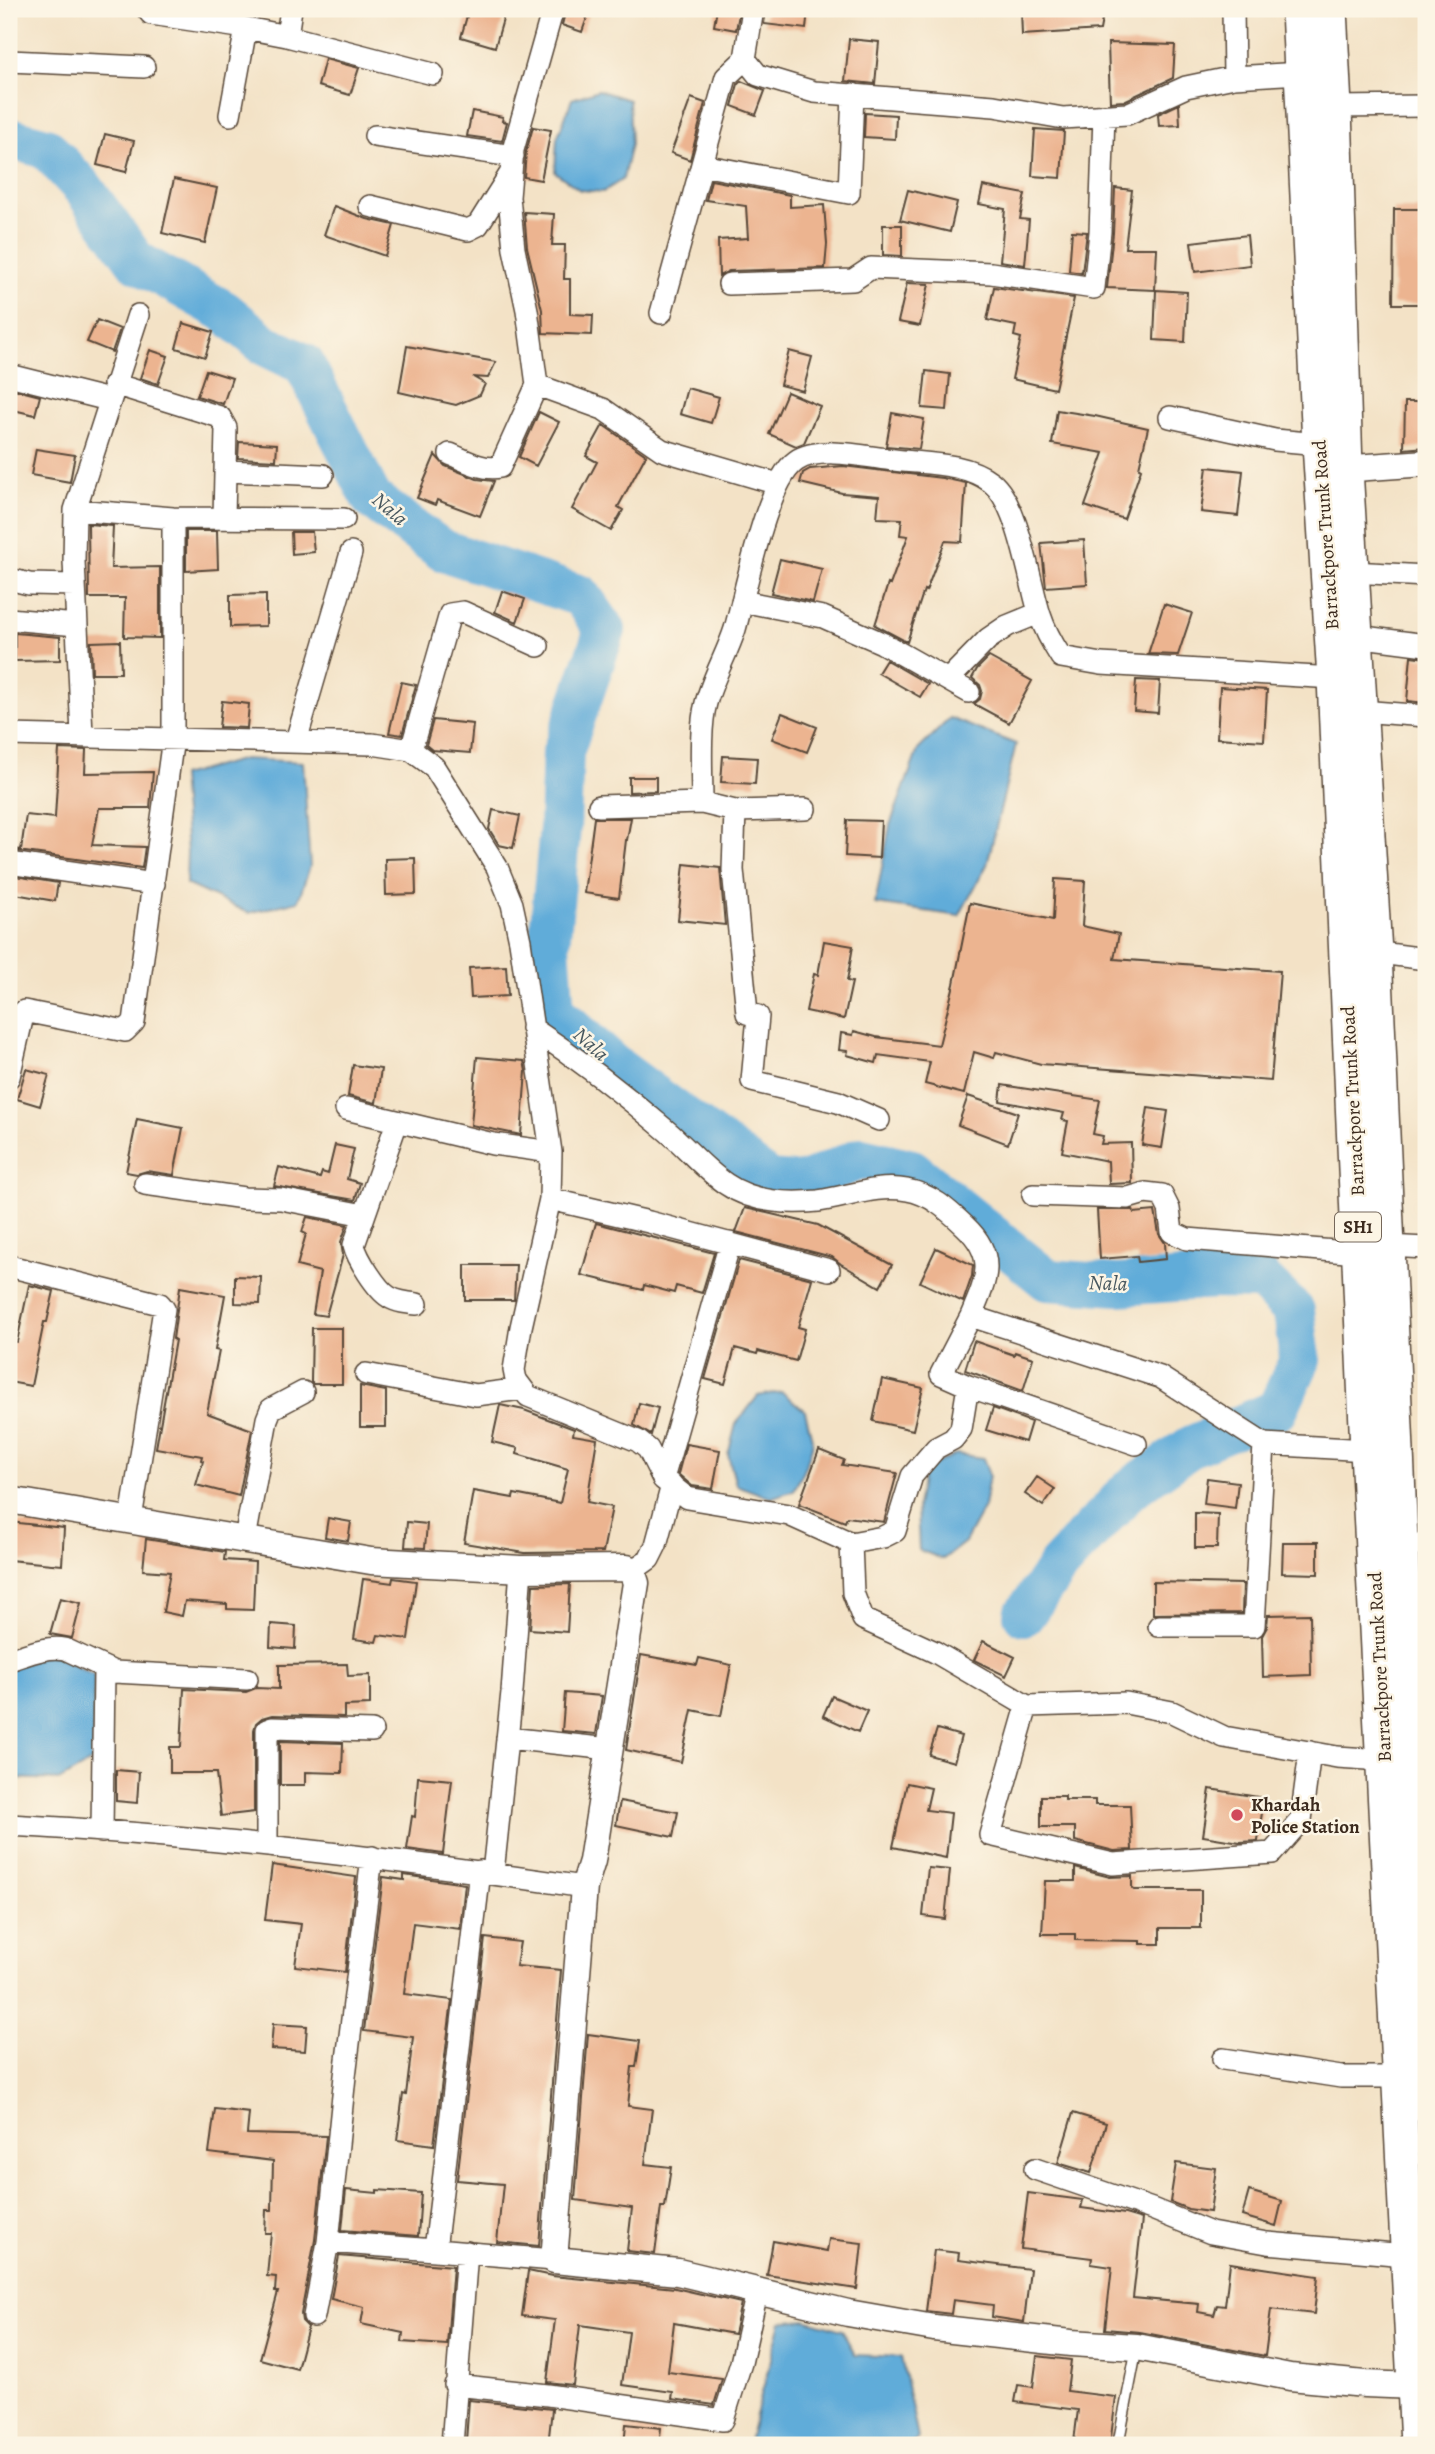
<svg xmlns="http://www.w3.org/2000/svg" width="1435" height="2454" font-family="Alegreya,serif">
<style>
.water{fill:#61acd9;stroke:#4e6b7c;stroke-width:2}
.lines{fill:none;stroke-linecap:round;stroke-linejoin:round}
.river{stroke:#61acd9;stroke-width:42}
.building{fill:#ecb490}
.service-casing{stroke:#574637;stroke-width:13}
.minor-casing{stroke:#574637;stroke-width:24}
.tertiary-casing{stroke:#574637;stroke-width:29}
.primary-casing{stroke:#574637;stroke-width:36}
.service{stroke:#fff;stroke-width:10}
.minor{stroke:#fff;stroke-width:21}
.tertiary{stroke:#fff;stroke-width:26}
.primary{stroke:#fff;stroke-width:33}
.poi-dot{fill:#d1495b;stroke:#fcf5e5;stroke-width:2.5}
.labels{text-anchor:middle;stroke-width:5;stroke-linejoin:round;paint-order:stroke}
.shield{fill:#fcf5e5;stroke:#75675a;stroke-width:2}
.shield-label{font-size:18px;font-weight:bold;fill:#3b2a1e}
.street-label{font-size:19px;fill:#3b2a1e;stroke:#fcf5e5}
.poi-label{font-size:19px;font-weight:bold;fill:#3b2a1e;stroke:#fcf5e5;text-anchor:start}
.water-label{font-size:21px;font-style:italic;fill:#48585f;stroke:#fcf5e5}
</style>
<rect width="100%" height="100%" fill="#fcf5e5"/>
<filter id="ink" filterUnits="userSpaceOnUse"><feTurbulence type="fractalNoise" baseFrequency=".0143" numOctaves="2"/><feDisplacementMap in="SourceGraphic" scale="14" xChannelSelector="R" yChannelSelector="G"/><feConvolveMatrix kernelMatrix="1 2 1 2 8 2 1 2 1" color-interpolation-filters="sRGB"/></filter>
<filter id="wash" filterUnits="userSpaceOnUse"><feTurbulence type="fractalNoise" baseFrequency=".00686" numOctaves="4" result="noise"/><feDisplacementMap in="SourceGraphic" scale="28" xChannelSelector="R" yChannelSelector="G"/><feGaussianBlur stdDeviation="1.57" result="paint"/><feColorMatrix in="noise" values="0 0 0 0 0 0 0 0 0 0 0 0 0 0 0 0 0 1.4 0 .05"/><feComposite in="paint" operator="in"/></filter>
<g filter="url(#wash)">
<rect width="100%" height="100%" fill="#f3e2c6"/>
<path class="water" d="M598,90L629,100L631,144L623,179L603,192L580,190L555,172L557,138L572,99Z
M950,718L1016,744L987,865L959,916L875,904L890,825L918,750Z
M244,759L303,762L310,866L298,901L249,913L186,884L187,852L181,776Z
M782,1392L805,1411L813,1443L805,1468L794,1490L771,1498L736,1485L728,1455L736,1424L758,1396Z
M956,1454L983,1458L989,1475L984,1507L965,1542L943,1559L919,1550L917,1506L924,1469Z
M52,1653L94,1675L93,1761L60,1780L9,1778V1668Z
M805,2319L842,2330L855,2355L901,2357L918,2438L912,2445H754L749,2441L781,2322Z"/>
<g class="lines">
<path class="river" d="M9,138L46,148L83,188L136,261L224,311L265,345L304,364L372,499L442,550L581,596L605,630L563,752L560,828L549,946L554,1011L613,1065L770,1181L803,1184L861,1158L912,1170L1047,1280L1118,1285L1216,1278L1261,1279L1294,1311L1300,1360L1277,1410L1192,1446L1129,1490L1059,1565L1024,1615"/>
</g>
<g id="blocks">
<path class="building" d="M469,9H506L495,47L461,37Z
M566,9H590L582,32L562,25Z
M717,9H740L736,30L714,26Z
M766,9H808L806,29L764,24Z
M1021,9H1104L1100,30L1022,35Z
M849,39L879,42L875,84L845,81Z
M1108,43L1175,45L1173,78L1124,101L1110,102Z
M325,59L359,68L350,95L318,86Z
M741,81L765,91L756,115L732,106L738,84Z
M691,98L705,103L690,160L671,153Z
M1179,104L1180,125L1159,126L1158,114Z
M472,111L503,117L502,121L507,122L502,141L467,136Z
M865,113L896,115L895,139L864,137Z
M533,127L551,130L541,180L524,177L526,152Z
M1035,129L1064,131L1061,178L1032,176Z
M105,134L134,141L126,172L97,165Z
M174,179L217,188L205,243L162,233Z
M711,180L790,195V207L824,205L827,244L825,268L729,271L719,276L718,240L748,238L746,206L706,200Z
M983,186L1025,194L1020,219L1029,220L1025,265L1000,261L1005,209L979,204Z
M1115,188L1132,190L1125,248H1157L1155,290L1107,288L1113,233Z
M908,190L957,202L950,232L900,220Z
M334,206L367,219L394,225L385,256L324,235Z
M1394,209H1426V304H1393Z
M524,212L554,214L552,245H565L564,279H570V314L593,315L592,335L543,333L542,310L527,247Z
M883,225H902V256L883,255Z
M1072,231L1087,232L1082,273L1069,271Z
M1247,235L1250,265L1195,272L1191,242Z
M907,283L929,284L920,326L898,322Z
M994,287L1074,298L1055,389L1012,379L1021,338L1014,336L1016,326L987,320Z
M1156,290L1187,292L1185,342L1154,340Z
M97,320L120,329L112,352L87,342Z
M183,323L213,332L205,357L176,348Z
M407,346L496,362L488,378L473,377L485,384L480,395L456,405L399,392Z
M150,350L168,356L158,384L140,378Z
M789,351L812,357L803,391L780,385Z
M206,370L232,378L223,404L197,396Z
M926,371L950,374L947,410L922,408Z
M9,388L40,396L35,415L9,409Z
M687,388L719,397L711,423L680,414Z
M787,392L820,406L804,443L796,446L769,434Z
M1405,402H1426V447L1404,449Z
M1057,410L1095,416L1148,428L1139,468L1141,469L1124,519L1085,506L1104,453L1052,444Z
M539,412L559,422L536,466L519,457Z
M892,413L924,419L919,449L886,446Z
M603,425L646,455L618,507L623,510L611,531L572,509L597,462L586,456Z
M239,442L277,444L276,460L238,458Z
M36,449L75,455L70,482L31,475Z
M435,455L445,466L477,479L494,481L480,516L437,500L435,505L417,498Z
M843,466L942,478L966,483L962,542L945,541L926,591L924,590L907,642L875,625L888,584L890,585L908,536L900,535L902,519L877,518L879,496L842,493L800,483L803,473L810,469Z
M1207,467L1243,471L1238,516L1201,512Z
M88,524L113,526L111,568L160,567V638L124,637L125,598H89Z
M186,531H217L218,569L186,571Z
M291,532H312L314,552L292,554Z
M1084,540L1087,584L1046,587L1041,543Z
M780,559L822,569L813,602L771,593Z
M502,591L525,599L517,622L495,612Z
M266,594V626L230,627V595Z
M1164,604L1192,613L1178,655L1148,654Z
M15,633L60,637V660L15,661Z
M120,641L121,673H92L91,642Z
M1411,656L1426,658V703L1407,701Z
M989,657L1032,681L1009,723L974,704L980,699L982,691L980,685L972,678L977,669Z
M886,660L928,684L920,697L878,673Z
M1136,680L1160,681L1158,713L1134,711Z
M401,682L416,685L402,735L389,733Z
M1220,687L1267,690L1264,741L1217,738Z
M222,701L249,704L247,728L219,727Z
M782,713L817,727L807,752L772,739Z
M433,720L473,724L470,753L432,750L426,745Z
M59,749L86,750L85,773L153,772L150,808H99L92,845L145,847L142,868L18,851L9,853V848L21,850L26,815L55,818Z
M723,756L757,758L755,784L721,782Z
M629,777H656V791L629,792Z
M493,810L520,816L513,848L499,845L489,829Z
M594,818H631L627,840H626L619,898L584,893Z
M847,820L881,821L879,858L845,856Z
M415,858L416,894L386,895L385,859Z
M684,864L720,868L725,925L678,920Z
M9,875L58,883L55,901L9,893Z
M1055,879L1085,881L1082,926L1119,934L1114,959L1280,971L1271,1081L1041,1064L996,1052L994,1058L974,1052L964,1094L925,1084L930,1062L878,1055L876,1063L847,1055L848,1051L839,1050L841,1033L853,1035L854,1031L876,1037L939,1045L954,984L970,903L1053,920Z
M824,941L853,946L847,981L852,982L844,1019L806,1011L814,974L818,975Z
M506,966L508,996L471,998L469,968Z
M477,1057L524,1061L526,1071L521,1135L471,1125Z
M353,1065L381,1069L376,1103L348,1096Z
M26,1069L49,1075L40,1106L17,1099Z
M1002,1085L1100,1100L1093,1134L1103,1136L1101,1144L1131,1143L1132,1183L1109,1184L1108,1161L1062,1152L1068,1121L1062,1120L1064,1113L1000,1101Z
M968,1096L1018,1113L1008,1144L958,1125Z
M1148,1108L1168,1111L1162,1148L1142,1145Z
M137,1119L183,1128L174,1175L147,1171L137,1174L126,1172Z
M335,1145L354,1149L347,1179L360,1183L355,1200L274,1186L279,1167L320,1178L322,1172L328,1174Z
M745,1208L818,1225L892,1265L880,1287L841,1264L832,1257L736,1232Z
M1097,1210H1133L1134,1213L1155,1211L1159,1234L1165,1243L1166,1259L1138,1262L1137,1256L1100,1259Z
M307,1217L347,1225L341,1242L343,1255L326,1316L313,1314L320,1272L297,1266L306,1234L302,1232Z
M596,1223L714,1253L702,1293L676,1286L674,1293L644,1285L643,1290L581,1275Z
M936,1248L973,1265L972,1276L963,1302L920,1282Z
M739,1260L812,1279L798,1327L805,1329L796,1361L758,1351L757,1354L735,1348L725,1384L705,1379Z
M465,1265H516L514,1300H465Z
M235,1276L261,1277L260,1304L235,1303Z
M29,1285L54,1291L47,1322H44L31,1386L9,1382V1341L17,1342Z
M180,1287L225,1295L215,1350L219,1351L207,1413L252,1430L239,1496L196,1485L203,1461L201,1460L202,1456L156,1448L175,1340L173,1339Z
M312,1328H342V1384H313L311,1382Z
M974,1341L1014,1355L1015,1352L1033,1358L1023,1391L965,1370Z
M882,1379L923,1388L913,1430L873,1421Z
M360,1386L386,1391V1427H360Z
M639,1403L658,1408L651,1435L634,1425Z
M500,1405L524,1410L574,1429L573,1435L597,1439L587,1502L612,1507L603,1552L525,1553L464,1543L473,1491L513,1498L514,1494L560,1503L568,1469L517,1454L518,1448L492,1442Z
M993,1408L1031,1422L1025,1442L986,1430Z
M686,1444L720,1450L713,1489L692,1486L678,1474Z
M819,1450L844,1460L842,1465L897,1473L884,1522L847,1517L845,1522L799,1504Z
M1037,1477L1055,1489L1043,1506L1025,1494Z
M1207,1478L1238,1482L1235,1508L1204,1504Z
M1195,1513L1218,1514L1217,1548H1195Z
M328,1518L351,1522L348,1541L325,1537Z
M9,1522L64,1528L62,1565L9,1560Z
M407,1522L427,1524L425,1548L405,1547Z
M146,1539L225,1552L224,1560L255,1562L253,1610L227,1609V1604L185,1601L182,1616L163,1612L170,1572L143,1570Z
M1283,1542H1318V1574L1282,1573Z
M393,1578L416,1581L408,1639L378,1635L376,1642L354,1639L363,1579L392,1583Z
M1153,1582L1243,1584L1242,1613L1153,1614Z
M570,1584L567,1632L530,1629L533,1585Z
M60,1598L81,1603L72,1638L50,1634Z
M1310,1614L1311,1675L1263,1677L1262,1636L1267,1627L1268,1615Z
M271,1624L296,1626L295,1649L270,1647Z
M983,1641L1015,1657L1006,1676L974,1660Z
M641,1655L697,1665L699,1658L731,1665L721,1716L692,1710L681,1762L626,1750Z
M347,1664L348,1676L370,1675V1705L344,1706V1717L272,1715L262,1718L256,1723L254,1730V1812L221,1816L216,1773H170V1747H181L184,1689L246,1692L256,1688L279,1689V1665Z
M565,1693L602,1696L596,1734L562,1731Z
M832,1696L867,1711L858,1732L823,1716Z
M937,1729L961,1736L954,1762L929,1755Z
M280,1741L343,1743L342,1773L305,1772V1785H280Z
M116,1770L139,1772L137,1803L116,1801Z
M418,1777L452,1780L443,1854L407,1849L412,1816L415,1817Z
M907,1783L931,1788L926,1810L951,1813L946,1858L893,1847Z
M1210,1789L1264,1798L1258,1841L1240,1842L1203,1836Z
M1041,1796H1065V1800H1095V1805H1130L1132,1850L1114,1851L1075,1841V1827H1041Z
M620,1801L678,1812L673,1837L616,1825Z
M272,1865L356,1877L345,1972L295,1966L301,1924L265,1920Z
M928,1868L950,1870L945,1919L923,1916Z
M1075,1868L1110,1877L1132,1876V1888L1134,1890H1201V1928H1160V1944H1140V1941L1075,1940V1934H1042L1045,1881H1075Z
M404,1875L465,1884L460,1929L413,1923L404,1994L452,2000L434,2145L397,2140L403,2094L406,2095L413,2037L364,2031L383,1877L404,1880Z
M485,1938L520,1942L516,1966L561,1970L539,2246L497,2242L503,2184L457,2180Z
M273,2024L307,2026L305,2051L271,2049Z
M588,2034L640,2041L636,2067H632L628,2106L652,2109L645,2164L671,2167L665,2207H661L655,2254L627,2251L632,2208L575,2200Z
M215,2109L249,2113L247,2134L326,2136L315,2240L301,2314L302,2321L308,2327L297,2369L260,2359L278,2292H275L276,2277L267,2276L271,2233H265L266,2210H272L273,2161L209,2153Z
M1073,2113L1106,2123L1091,2173L1058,2163Z
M1176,2163L1216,2168L1210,2212L1188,2209L1170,2202Z
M346,2190L377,2193V2190L421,2193L418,2236L342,2230Z
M1249,2191L1282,2201L1276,2226L1242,2216Z
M1028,2193L1083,2200L1081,2208L1125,2214L1142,2219L1133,2298L1199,2304L1198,2312L1214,2315L1217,2305L1225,2306L1230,2263L1318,2276L1314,2314L1271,2309L1265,2356L1140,2332L1105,2329L1112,2267L1091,2264L1092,2258L1021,2249Z
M829,2239L862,2243L857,2289L767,2275L773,2241L827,2251Z
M934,2250L959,2253L958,2260L1030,2269L1024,2322L992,2317L993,2305L953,2300L951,2314L926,2311Z
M339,2256L453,2266L447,2345L402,2342L403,2333L361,2324L364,2307L331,2299Z
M528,2271L552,2276L675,2288L741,2303L734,2334L674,2323L668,2372L722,2379L714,2405L672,2399L673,2392L622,2385L629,2332L580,2325L573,2385L547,2382L555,2320L522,2316Z
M1037,2356L1071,2360L1067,2391L1116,2397L1110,2445L1074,2441L1078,2410L1015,2402L1018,2385L1033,2387Z
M469,2400L552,2409L548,2445H501L466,2441Z
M626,2424L661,2428L659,2445H624Z"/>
</g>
</g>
<g filter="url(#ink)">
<use href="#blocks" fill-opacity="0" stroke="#574637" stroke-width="2"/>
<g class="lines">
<g class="service-casing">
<path id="service" d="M1118,2445L1137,2347"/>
</g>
<g class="minor-casing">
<path id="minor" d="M147,9L151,14L246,28L287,36L433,74
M753,9L745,59L758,75L814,92L994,106L1063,118L1127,114L1186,87L1234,77L1301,73
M1233,9L1234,77
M287,36L291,9
M9,61L144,67
M1335,107L1426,106
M230,115L246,28
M375,136L513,156
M702,165L849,193L853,94
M370,206L468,230L478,225L510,174
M729,284L853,280L871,268L991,273L1094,288L1100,232L1104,115
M661,313L726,77L745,59
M9,375L109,400
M114,384L220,417L226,428L224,518
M537,385L603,409L662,450L778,484
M1170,417L1275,440L1319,444
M450,454C465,460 483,471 500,467L537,385L527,310L514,249L509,197L513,150L553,9
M225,471L323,475
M75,510L173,518L344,519
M1352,572L1426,576
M9,579L29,584L75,585
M742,601L823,617L882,643L969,692
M9,619L77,625
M1356,636L1426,645
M948,680L988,639L1007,626L1039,613
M1360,711L1426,716
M9,735L372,744L411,750L434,767L497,867L512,904L520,941L551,1152L550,1199L521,1327L514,1370L516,1380L528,1396L638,1441L648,1449L663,1479L687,1498L789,1515L851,1543L853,1593L863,1619L935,1652L1027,1706L1126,1703L1172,1712L1224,1737L1337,1757L1383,1760L1394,1758
M82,735L74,561L75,510L138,315
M296,741L351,553
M411,750L450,614L463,612L538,646
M599,806L702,803
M805,809L735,811L702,803C702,775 699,728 706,703C713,677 727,654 735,629C746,591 766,482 796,461C819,445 867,457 894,460C925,464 965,462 991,482C1019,504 1029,581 1040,615C1045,631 1052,643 1061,657L1101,664L1334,678
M735,811L733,870L747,1013L758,1016L752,1081L838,1102L879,1120
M16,864L154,884
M1365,951L1426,959
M532,1028C580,1060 624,1094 667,1131C687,1148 705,1170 726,1184C752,1202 788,1204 818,1201C848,1197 877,1184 907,1190C931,1194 948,1210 965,1226C997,1256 987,1279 971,1316
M9,1077L24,1011L125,1031L134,1022L173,738V518
M346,1109L493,1144L551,1152
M397,1122L354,1245C357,1258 377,1290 389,1297C397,1302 407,1303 417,1304
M145,1184L244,1198L281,1199L364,1215
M1033,1195L1128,1198L1145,1193L1162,1195L1169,1209L1172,1232L1187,1239L1359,1253
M550,1199L649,1222L829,1270
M1387,1246L1426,1248
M9,1266L160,1304L164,1309L131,1519
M366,1374L476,1395L521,1389
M968,1386L1136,1444
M663,1479L730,1243
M245,1539L267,1419L271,1409L303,1392
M851,1543L883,1537L895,1531L912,1476L936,1448L953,1439L961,1429L968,1386L941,1374L971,1316L1160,1377L1264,1444
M1400,1544H1426
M632,1571L649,1559L656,1545L672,1485
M1159,1626H1254L1264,1444L1367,1450
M9,1660C28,1654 46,1646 65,1649L114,1672L247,1679
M1027,1706L990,1835L1113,1864L1272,1853L1301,1820L1310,1752
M507,1738L610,1749
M9,1825C201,1835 393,1859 584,1887
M102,1832L104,1669
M267,1846V1730L272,1728L372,1731
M480,1871L435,2250L554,2260
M493,1873L512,1692L521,1569
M1223,2059L1341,2077H1398
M1035,2169L1152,2209L1211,2233L1267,2243L1406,2255
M328,2242L345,2076L372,1857
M314,2316L328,2242L435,2250
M455,2385L548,2395L723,2420L741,2363L757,2292
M452,2445L467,2252"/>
</g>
<g class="tertiary-casing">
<path id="tertiary" d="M1326,470L1426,463
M9,1500L371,1561L521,1569L627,1568L632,1571L636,1583L592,1861L584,1887L554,2260L678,2272L848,2313L934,2328L1071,2343L1137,2347L1290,2377L1365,2384L1414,2386"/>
</g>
<g class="primary-casing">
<path id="primary" d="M1298,9L1319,444L1334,678L1367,1450L1417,2445
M1330,9L1335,107L1346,469L1375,953L1426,2106"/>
</g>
<use href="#service" class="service"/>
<use href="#minor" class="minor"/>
<use href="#tertiary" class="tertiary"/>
<use href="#primary" class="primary"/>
</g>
</g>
<circle class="poi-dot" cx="1237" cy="1815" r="7"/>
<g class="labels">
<rect class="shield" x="1335" y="1212.5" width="46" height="29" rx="5"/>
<g class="shield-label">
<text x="1358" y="1233">SH1</text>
</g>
<g class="street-label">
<text transform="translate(1325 535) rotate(-94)" y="7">Barrackpore Trunk Road</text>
<text transform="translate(1352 1101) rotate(-93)" y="7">Barrackpore Trunk Road</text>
<text transform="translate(1379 1667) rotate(-93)" y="7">Barrackpore Trunk Road</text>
</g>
<g class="poi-label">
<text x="1251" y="1811">Khardah<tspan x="1251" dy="22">Police Station</tspan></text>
</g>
<g class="water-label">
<text transform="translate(390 509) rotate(41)" y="7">Nala</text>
<text transform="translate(591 1044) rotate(42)" y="7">Nala</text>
<text transform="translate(1108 1283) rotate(2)" y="7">Nala</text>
</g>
</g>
<rect width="1435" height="2454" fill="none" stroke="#fcf5e5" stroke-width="35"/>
</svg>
